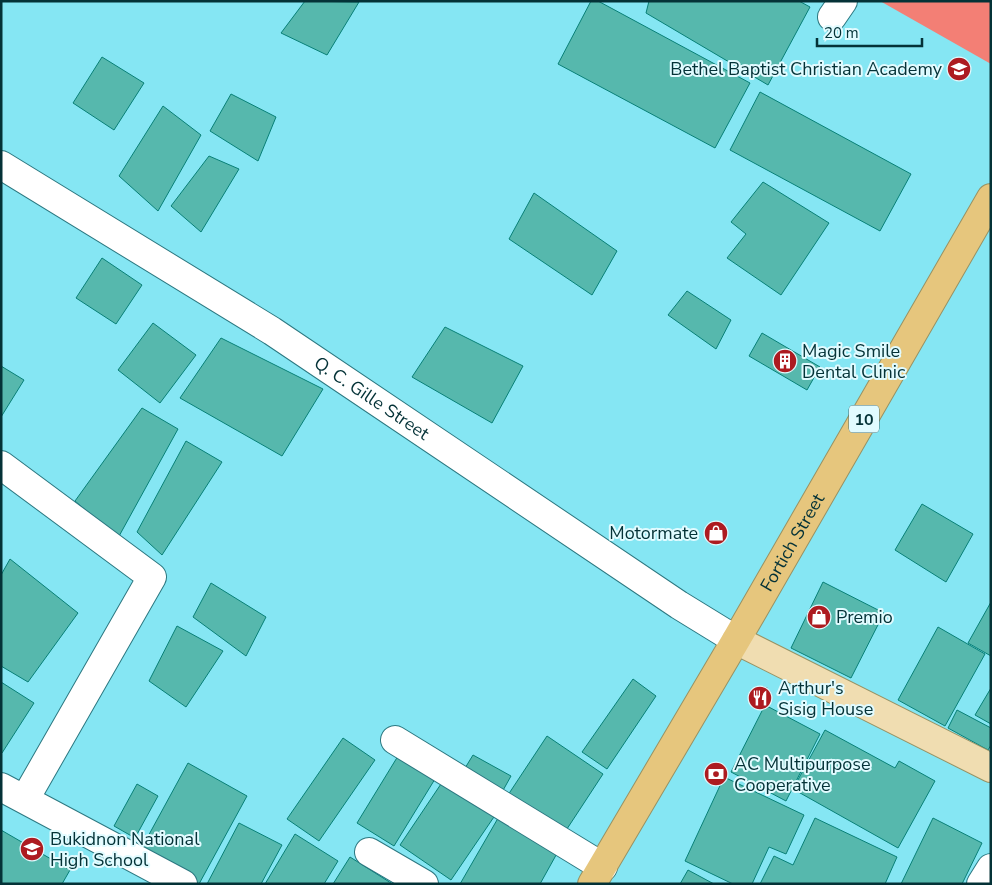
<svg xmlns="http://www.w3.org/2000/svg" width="992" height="885" font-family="'Nunito Sans',sans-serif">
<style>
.green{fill:#f37f75}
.building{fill:#56b8ad;stroke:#088077}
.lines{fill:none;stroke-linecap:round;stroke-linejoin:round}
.minor-casing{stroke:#2c7881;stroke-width:30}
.major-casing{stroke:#979264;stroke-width:30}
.highway-casing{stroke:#979264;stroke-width:30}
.minor{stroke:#fff;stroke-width:28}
.major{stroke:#f0ddb1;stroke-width:28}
.highway{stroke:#e6c67d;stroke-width:28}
.labels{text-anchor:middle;stroke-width:4;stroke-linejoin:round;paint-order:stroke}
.shield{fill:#e1fbff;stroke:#466e73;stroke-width:1}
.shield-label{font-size:16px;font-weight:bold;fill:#043237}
.poi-label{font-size:18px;fill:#043237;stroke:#e1fbff;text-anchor:start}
.street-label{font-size:18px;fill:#043237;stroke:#e1fbff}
</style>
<rect width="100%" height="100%" fill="#85e6f3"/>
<path class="green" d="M880,1H991V64Z"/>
<path class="building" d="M305,1L359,2L327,55L281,33Z
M591,1H598L750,83L715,148L558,64Z
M649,1H799L810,7L768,85L646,13Z
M102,57L144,83L114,130L73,103Z
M760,92L911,174L880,231L730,150Z
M231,94L276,117L258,161L210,131Z
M163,106L201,135L158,211L119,176Z
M209,156L239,169L201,232L171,206Z
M763,182L829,223L781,295L727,258L746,234L731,222Z
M534,193L617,251L592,295L509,239Z
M102,258L142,285L116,324L76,298Z
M687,291L731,320L716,349L668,315Z
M153,323L196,355L160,403L118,370Z
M445,327L523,366L492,423L412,377Z
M762,333L820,367L807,390L749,356Z
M221,338L323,389L282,456L180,398Z
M1,366L24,380L1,417Z
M142,408L178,429L118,538L75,501Z
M186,441L222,462L162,555L137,532Z
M922,504L973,534L946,582L895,550Z
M10,559L78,613L28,682L1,666V575Z
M823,582L884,613L851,678L791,648Z
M211,583L266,617L246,656L193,617Z
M991,602V656L968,643Z
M177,626L223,651L186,707L149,681Z
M938,627L985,654L945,726L898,700Z
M633,679L656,696L607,769L582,752Z
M1,682L34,703L2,753L1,752Z
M991,688V724L975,715Z
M765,705L820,734L786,801L731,772Z
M957,710L991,728V745L988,750L948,728Z
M825,730L895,768L899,761L935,781L898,848L793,789Z
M547,736L603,774L563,835L506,798Z
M343,738L375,760L319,841L287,819Z
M473,755L511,776L501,794L462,773Z
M398,756L435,779L394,846L357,823Z
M188,763L247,796L199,884L140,851Z
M447,775L498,811L451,880L400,845Z
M724,777L804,815L786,854L769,847L752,884H733L685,861Z
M137,784L158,796L135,838L114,826Z
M501,813L560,848L540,884H460Z
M815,818L897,857L885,884H760L774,856L793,865Z
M933,818L982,843L962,884H901Z
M239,823L282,845L261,884H207Z
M1,830L70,870L62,884H1Z
M295,834L338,861L324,884H265Z
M350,857L391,883L390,884H333Z
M688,870L714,884H680Z"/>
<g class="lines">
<g class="minor-casing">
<g id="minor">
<path d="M832,17L843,1"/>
<path id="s1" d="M1,165L272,331L679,605L736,640"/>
<path d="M1,465L152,577L25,799"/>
<path d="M395,740L603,867"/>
<path d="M1,787L183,884"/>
<path d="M369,852L424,884"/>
<path d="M981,884L991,868"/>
</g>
</g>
<g class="major-casing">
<path id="major" d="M736,640L991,768"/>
</g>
<g class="highway-casing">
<g id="highway">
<path id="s2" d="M592,884L736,640L991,198"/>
</g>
</g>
<use href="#minor" class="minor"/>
<use href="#major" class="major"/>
<use href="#highway" class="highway"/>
</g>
<defs>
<g id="school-disc" transform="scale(1.25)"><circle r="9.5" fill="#ad1b20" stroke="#e1fbff"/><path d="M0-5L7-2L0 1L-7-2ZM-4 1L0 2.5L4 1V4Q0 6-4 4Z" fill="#fff"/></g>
<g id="building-disc" transform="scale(1.25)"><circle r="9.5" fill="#ad1b20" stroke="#e1fbff"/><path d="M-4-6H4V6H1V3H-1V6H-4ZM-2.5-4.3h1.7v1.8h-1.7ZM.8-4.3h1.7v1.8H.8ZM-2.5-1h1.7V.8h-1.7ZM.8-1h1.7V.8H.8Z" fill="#fff"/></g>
<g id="shop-disc" transform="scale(1.25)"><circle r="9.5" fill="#ad1b20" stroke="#e1fbff"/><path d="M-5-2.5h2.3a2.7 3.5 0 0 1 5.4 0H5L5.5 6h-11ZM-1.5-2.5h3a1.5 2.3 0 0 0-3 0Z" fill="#fff"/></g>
<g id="restaurant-disc" transform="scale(1.25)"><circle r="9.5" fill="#ad1b20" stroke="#e1fbff"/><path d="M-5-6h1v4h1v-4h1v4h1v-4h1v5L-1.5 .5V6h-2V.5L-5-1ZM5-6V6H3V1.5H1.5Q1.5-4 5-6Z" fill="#fff"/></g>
<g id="bank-disc" transform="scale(1.25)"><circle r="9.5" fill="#ad1b20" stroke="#e1fbff"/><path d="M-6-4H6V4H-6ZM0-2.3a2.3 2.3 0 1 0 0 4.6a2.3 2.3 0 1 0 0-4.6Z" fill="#fff"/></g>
</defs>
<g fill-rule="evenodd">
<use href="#school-disc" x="959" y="69"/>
<use href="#building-disc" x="785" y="361"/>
<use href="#shop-disc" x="716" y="533"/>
<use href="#shop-disc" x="819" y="617"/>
<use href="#restaurant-disc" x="760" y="698"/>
<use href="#bank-disc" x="716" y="774"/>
<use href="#school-disc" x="32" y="849"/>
</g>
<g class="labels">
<rect class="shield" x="849" y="405.5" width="30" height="27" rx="4"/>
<g class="shield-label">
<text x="864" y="425">10</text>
</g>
<g class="poi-label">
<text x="942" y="75" text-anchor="end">Bethel Baptist Christian Academy</text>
<text x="802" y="357">Magic Smile<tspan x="802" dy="21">Dental Clinic</tspan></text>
<text x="698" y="539" text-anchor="end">Motormate</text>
<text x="836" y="623">Premio</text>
<text x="778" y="694">Arthur's<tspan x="778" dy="21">Sisig House</tspan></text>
<text x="734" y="770">AC Multipurpose<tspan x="734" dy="21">Cooperative</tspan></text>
<text x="50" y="845">Bukidnon National<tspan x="50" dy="21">High School</tspan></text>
</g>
<g class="street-label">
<text dy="6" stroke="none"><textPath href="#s1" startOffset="438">Q. C. Gille Street</textPath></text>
<text dy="6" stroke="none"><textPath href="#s2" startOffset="396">Fortich Street</textPath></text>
</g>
</g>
<rect width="992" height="885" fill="none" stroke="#043237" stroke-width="5"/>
<path d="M817 38v8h105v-8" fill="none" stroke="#043237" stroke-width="2.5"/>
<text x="824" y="38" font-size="15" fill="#043237" stroke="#e1fbff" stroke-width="4" paint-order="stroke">20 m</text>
</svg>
